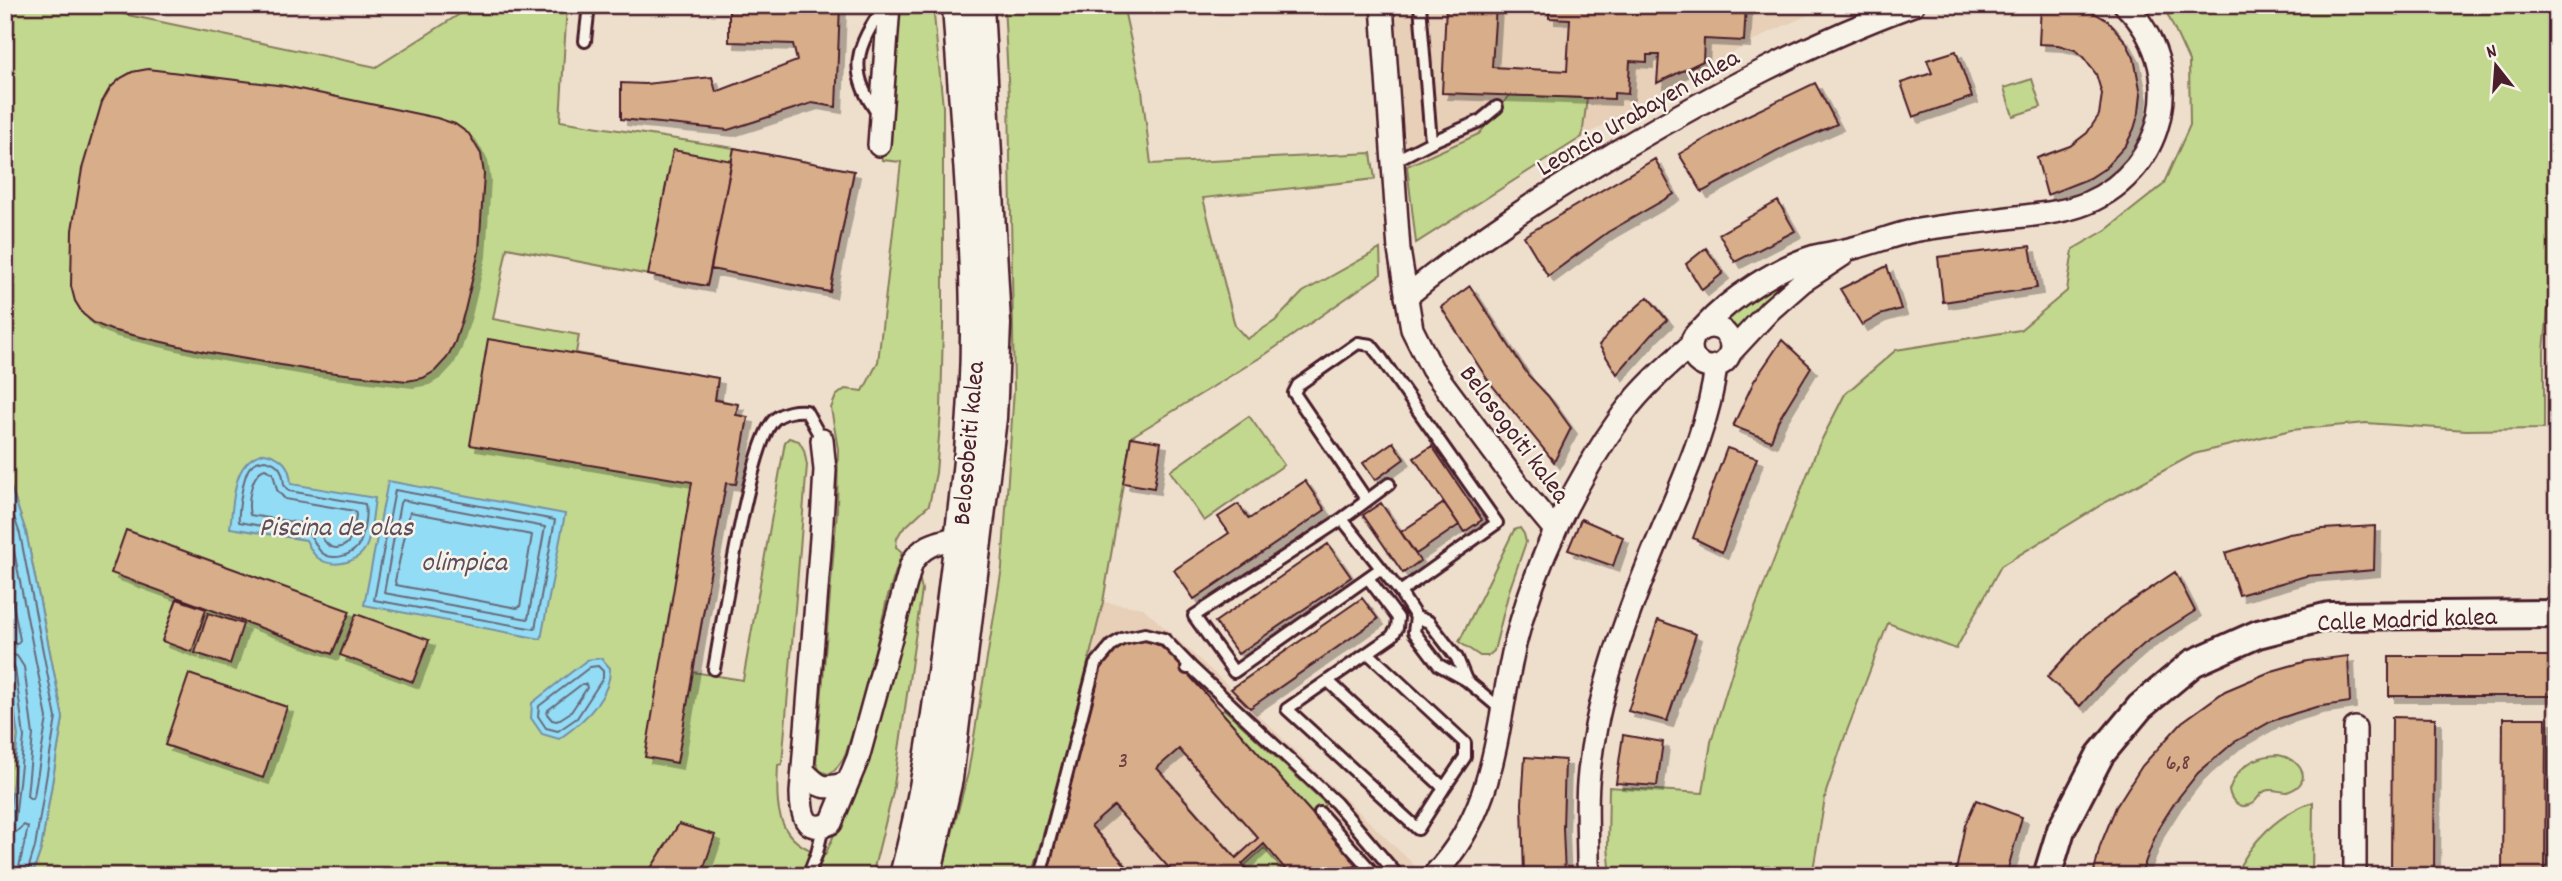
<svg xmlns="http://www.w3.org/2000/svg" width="2562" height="881" font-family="Dekko,sans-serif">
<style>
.built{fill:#e7cfb8}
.green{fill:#c2d88e;stroke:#867c5c;stroke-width:2}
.water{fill:#93dcf5;stroke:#7690a4;stroke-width:2}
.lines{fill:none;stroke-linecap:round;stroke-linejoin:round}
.shore{stroke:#676b7c;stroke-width:2}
.building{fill:#d8ad89;stroke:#4a1f2b;stroke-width:2;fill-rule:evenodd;filter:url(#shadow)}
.service-casing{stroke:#4a1f2b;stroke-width:16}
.minor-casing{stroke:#4a1f2b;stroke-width:26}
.tertiary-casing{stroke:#4a1f2b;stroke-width:32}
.secondary-casing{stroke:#4a1f2b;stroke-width:33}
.service{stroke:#f7f3e8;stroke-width:10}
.minor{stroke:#f7f3e8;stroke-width:21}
.tertiary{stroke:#f7f3e8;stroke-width:26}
.secondary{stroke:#f7f3e8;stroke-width:28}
.labels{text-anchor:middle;stroke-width:5;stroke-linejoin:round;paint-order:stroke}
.number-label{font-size:23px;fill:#6e4242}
.street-label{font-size:26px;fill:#4a1f2b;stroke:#f7f3e8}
.water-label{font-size:28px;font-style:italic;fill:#5c4e5e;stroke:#f7f3e8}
</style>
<defs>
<filter id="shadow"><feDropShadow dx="6" dy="6" stdDeviation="0" flood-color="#0004"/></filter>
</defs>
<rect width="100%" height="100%" fill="#eedecc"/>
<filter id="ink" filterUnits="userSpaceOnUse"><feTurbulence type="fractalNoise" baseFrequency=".0143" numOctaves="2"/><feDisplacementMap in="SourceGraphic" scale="14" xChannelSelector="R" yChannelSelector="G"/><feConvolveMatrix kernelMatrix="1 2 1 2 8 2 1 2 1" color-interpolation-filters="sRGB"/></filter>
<g filter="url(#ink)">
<path class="built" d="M1391,5H1831L1768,33L1582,137L1416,243Z
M1103,602L1143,608L1223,681L1416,867L1415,876H1031L1062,769Z"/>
<path class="green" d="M5,5H80L376,67L474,5H567L560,121L734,148L854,171L830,292L711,269L707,286L507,248L493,319L579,335L576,353L718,378L715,399L738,404L736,415L748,417L736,484L726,483L693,672L743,680L785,442L789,438L799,441L804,450L807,465L782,764L778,765C776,809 775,842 825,855L838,826L919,576L922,590L893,792L872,876H32L41,849L63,718L26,532L5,470Z
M885,5H933L943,107V325L941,412L936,473L929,505L901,531L897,538L896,547L902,552L887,599L864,698L845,756L835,770L828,774L820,771L816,763L837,511L838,449L831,408L836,396L845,389L863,391L878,362L901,162L882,160L879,145Z
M1004,5H1123L1142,91L1151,164L1371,153L1375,179L1203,198L1235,326L1247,339L1275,321L1303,292L1380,249L1381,274L1266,354L1131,437L1103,602L1062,769L1031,876H941L968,773L1002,568L1014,389L1009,97Z
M2160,5H2557V216L2544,351V429L2466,430L2366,423L2291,430L2194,454L2106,502L2001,566L1956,649L1888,623L1845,736L1826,792L1812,876H1611L1608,847L1609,787L1703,793L1711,742L1739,649L1818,447L1845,394L1896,350L2020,330L2067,291L2073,249L2106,230L2163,185L2190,125L2189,61L2166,11Z
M2032,79L2041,107L2013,116L2004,88Z
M1510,95L1587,98L1582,137L1416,243L1407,166L1479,134Z
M1791,276L1796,278L1740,333L1726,317L1748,298Z
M1249,416L1284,465L1204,521L1170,471Z
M1520,528L1524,534L1526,542L1509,591L1494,651L1488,656H1480L1459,642L1514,530Z
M5,644L18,736L9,818L5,826Z
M1224,709L1326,804L1313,816L1221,712Z
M2278,755C2302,759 2315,783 2287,792C2279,792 2272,788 2265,791C2259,794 2258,799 2253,803C2241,811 2231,802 2229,790C2237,767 2253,756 2278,755Z
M2313,802L2312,876H2235C2250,842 2278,814 2313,802Z
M1264,848L1288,876H1254L1245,865Z"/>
<path class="water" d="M265,453C283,457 290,466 291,484L375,498C373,512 372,528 368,542C362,562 334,570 318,558C313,555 309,546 306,540L230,528C234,500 232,459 265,453Z
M5,470L26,532L63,718L41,849L32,876H5V826L9,818L18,736L5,644Z
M388,481L565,514L541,639L364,605Z
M601,658L610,668C611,698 582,723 559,739L542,734L531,718L532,703L587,660Z"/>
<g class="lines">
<path class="shore" d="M265,460C280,463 283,471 284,485L289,491L365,504C367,514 364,533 360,543C353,556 332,562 321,552C316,547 314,539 309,534L239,522C238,511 243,475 250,467C254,462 259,461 265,460Z
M265,469L273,473L277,490L285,499L355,511L356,515C354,527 354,546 337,548C333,548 330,547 327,544C321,538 320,531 312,525L250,515C247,502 251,473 265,469Z
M395,490L555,520L535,629L374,600Z
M5,491L20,534L56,718L35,847L26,876
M402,500L545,527L528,619L384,593L400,503Z
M410,512L532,535L520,607L517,608L396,585L395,581Z
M5,519L11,536L47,718L34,796L31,799L27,796L33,735L24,667L17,656L5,653
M5,562L20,640L17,644L5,642
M5,662L11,663L15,668L24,737L15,820L11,825L5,826
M598,666L603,671V678L577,718L558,731L546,728L538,716L539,706L590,667Z
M582,684H586L587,688L571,712L557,721L552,720L547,714L548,710Z
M5,835L16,832L24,825L28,827L17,876"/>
</g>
<path class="building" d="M729,5H840L836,107L812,103L728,130L621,119V83L645,84L712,77L716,92L797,61L793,44L729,42Z
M1446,5H1496L1492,67L1567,71L1570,19L1549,18V7L1532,5H1746L1744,41L1704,39L1703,61L1657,83L1659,55H1647V62L1630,61L1628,94L1614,93V99L1442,93Z
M2041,5H2081L2108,21L2126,42L2134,58L2141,94L2139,112L2134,129L2126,145L2104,169L2090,178L2047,195L2037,158L2070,146L2087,133L2099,115L2102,94L2096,74L2083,57L2075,50L2058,45L2039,44Z
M1956,51L1972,97L1913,117L1901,83L1932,73L1927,60Z
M148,69L285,86L437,118L455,124L469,134L481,154L484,174L479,251L465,310L455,342L447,358L435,371L423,378L407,381L310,370L205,352L111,330L94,323L83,314L75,301L71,286L72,230L82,169L102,102L110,88L121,78L132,72Z
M1815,83L1837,124L1789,145L1702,192L1679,154L1736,121Z
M734,148L854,171L830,292L711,269Z
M673,150L732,161L707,286L648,275Z
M1655,159L1674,194L1608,232L1548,276L1524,236Z
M1778,201L1795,231L1735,262L1719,234Z
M2030,246L2037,288L1943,302L1938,257Z
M1706,248L1723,273L1702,290L1686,264Z
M1887,266L1901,309L1880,315L1862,325L1840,289Z
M1470,286L1528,375L1548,396L1571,428L1554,462L1487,379L1441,307Z
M1648,297L1667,320L1651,335L1617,374L1599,345L1613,328Z
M488,339L718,378L715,400L738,404L736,415L748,417L736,484L726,483L677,763L645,757L692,482L470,445Z
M1782,340L1811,367L1778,421L1771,441L1733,426L1754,381Z
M1131,437L1161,442L1154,488L1123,483Z
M1393,442L1404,459L1375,480L1363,463Z
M1432,446L1482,520L1464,532L1414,458Z
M1727,448L1757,458L1722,552L1693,538Z
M1305,481L1325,510L1194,599L1174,570L1229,533L1218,517L1238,504L1249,519Z
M1381,503L1420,561L1403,573L1363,515Z
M1444,503L1459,525L1416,554L1401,532Z
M1581,519L1623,537L1613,566L1568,550Z
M2375,526L2374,570L2306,576L2239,595L2225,553L2289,534L2323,529Z
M126,530L350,611L332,654L111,573Z
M1328,544L1351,577L1238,654L1215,622Z
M2175,572L2195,611L2145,643L2101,682L2080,706L2047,677L2086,635L2118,610Z
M1362,598L1378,619L1250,708L1231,689Z
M177,599L206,609L192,652L162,641Z
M208,613L243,624L230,664L195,653Z
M356,614L429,640L413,682L340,655Z
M1658,620L1696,634L1667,721L1628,711Z
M1148,640L1160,646L1170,654L1357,864L1344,876H1291L1264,844L1242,864L1252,876H1176L1114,806L1091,826L1135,876H1047L1102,664L1117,646L1129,641ZM1179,749L1258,838L1236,858L1157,768Z
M2348,656L2350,702L2316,707L2296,713L2272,721L2233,743L2198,773L2175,802L2158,829L2140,876H2093L2100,846L2116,807L2142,766L2182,722L2225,691L2272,671L2307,661Z
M2389,656H2552L2551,696H2389Z
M189,674L287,707L263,778L165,745Z
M2392,717L2435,718L2434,876H2391Z
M2503,718H2546L2545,876H2502Z
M1623,735L1663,742L1657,786L1616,783Z
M1525,757L1565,760L1563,828L1565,876H1524L1522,803Z
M1976,800L2022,817L2006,876H1955L1965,825Z
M679,824L715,835L701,876H646Z"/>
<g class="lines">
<g class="service-casing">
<path id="service" d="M585,41L589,5
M879,115C846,72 856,47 885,5
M1431,142L1480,121L1497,107
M1392,162L1431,142L1420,5
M1366,499L1294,393L1298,385L1358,343L1371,345L1379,355L1497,523L1400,592
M1342,519L1389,484
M1380,569L1234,672L1194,616L1342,519L1400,592L1416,617L1429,622L1457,658L1466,680
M1416,617L1414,632L1439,665L1466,680L1503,711
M1368,653L1465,743V757L1444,788
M1187,668H1192L1336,803L1398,876
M714,669C722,627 750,440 775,419C783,412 796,410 806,411L822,440
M1328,681L1444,788L1418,829L1287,709L1392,636L1397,628L1398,618L1368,578
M1320,813L1376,876
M808,876L817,853L823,827
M1040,876L1095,665L1112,645L1122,639L1145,634L1164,639L1192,668"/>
</g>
<g class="minor-casing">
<path id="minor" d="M1382,5L1399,250L1412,329L1432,369L1525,494L1555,530
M879,145L889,5
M1406,297C1473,241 1547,194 1621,149C1714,94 1811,42 1913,5
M1691 347a20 20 0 1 1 40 0a20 20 0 1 1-40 0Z
M1704,327C1730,298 1778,267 1815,256C1829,253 1843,251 1857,247C1874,243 1891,236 1908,232C1936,226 1965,224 1993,220C2023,215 2058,215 2087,203C2168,169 2188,67 2125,5
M1730,353L1770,310L1802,282L1843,255
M822,440L825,470L821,538L801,793C801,813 804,835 831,823L858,758L911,565C920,545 939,542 959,537
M2355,728V876
M804,772C820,788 823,790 846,783
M1433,876C1498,807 1495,730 1515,644C1535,563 1574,482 1623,414C1642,388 1667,366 1690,346
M1590,876L1588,863C1588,836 1586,809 1588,783C1594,708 1619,636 1647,567C1672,502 1708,436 1716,366"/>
</g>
<g class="tertiary-casing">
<path id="tertiary" d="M2047,876L2061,830L2100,755L2140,707L2193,663L2258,634L2329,616L2557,614"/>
</g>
<g class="secondary-casing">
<path id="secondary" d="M904,876C928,787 939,695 951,604C962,514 975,425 975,334C975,225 964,115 957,5
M926,876L948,779L992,418L996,324L979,5"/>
</g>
<use href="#service" class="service"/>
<use href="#minor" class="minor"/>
<use href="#tertiary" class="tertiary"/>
<use href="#secondary" class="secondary"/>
</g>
</g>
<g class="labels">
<g class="number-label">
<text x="1123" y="767">3</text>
<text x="2178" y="769">6,8</text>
</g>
<g class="street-label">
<text transform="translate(1637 111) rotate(-30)" y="9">Leoncio Urabayen kalea</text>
<text transform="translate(1516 433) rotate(53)" y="9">Belosogoiti kalea</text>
<text transform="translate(967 443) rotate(-85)" y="9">Belosobeiti kalea</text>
<text transform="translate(2407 618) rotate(-2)" y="9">Calle Madrid kalea</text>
</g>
<g class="water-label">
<text x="336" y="535">Piscina de olas</text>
<text x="464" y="570">olimpica</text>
</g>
</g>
<rect width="2562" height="881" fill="none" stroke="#f7f3e8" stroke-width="28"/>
<rect x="14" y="14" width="2534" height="853" fill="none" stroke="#4a1f2b" stroke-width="2.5" filter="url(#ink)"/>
<g transform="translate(2496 66) rotate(343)" stroke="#f7f3e8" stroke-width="5" paint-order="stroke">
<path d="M0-5L12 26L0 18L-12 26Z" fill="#4a1f2b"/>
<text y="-10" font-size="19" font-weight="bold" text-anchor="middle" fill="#4a1f2b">N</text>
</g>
</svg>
